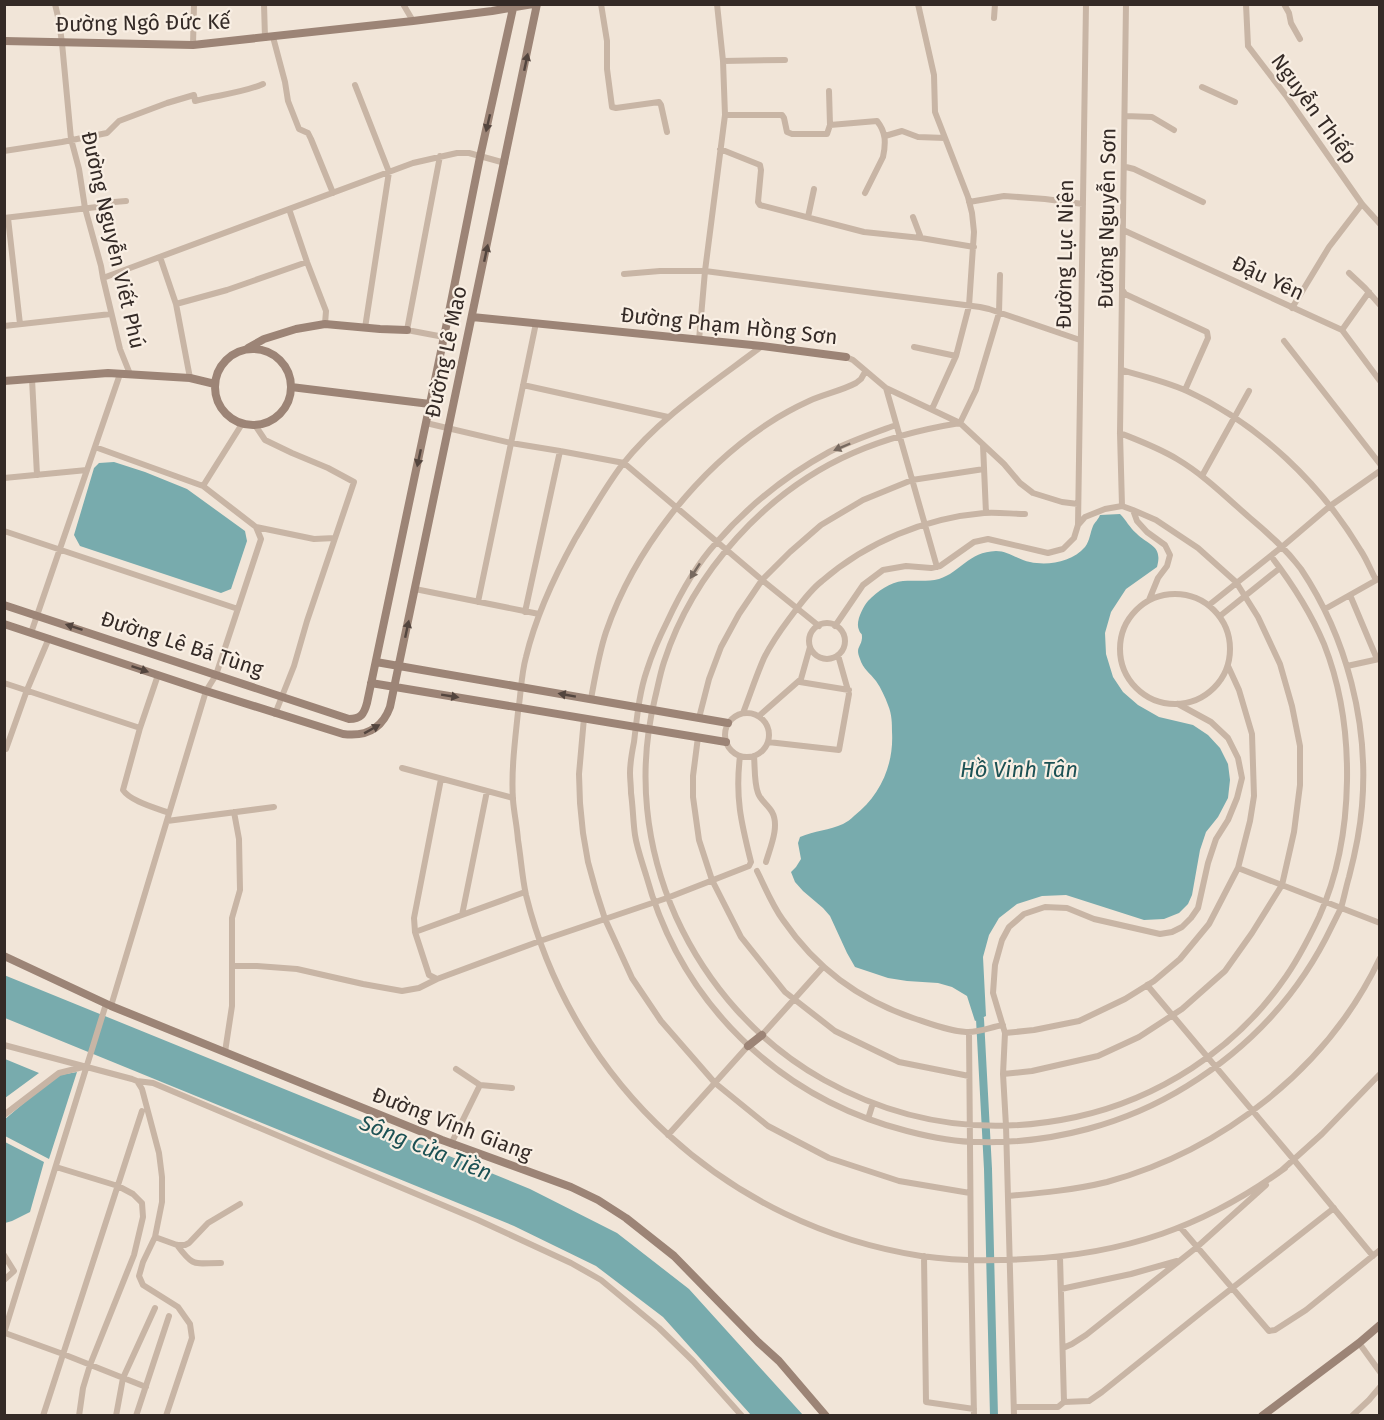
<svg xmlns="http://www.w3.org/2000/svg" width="1384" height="1420" font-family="'Fira Sans',sans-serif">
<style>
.water{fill:#78abad}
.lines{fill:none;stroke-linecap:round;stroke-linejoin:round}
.canal{stroke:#78abad;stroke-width:8}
.street{stroke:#c8b5a5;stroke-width:6}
.secondary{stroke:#9c8476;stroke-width:8}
.oneway{fill:#53453e}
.oneway2{fill:#77695f}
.labels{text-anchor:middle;stroke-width:4.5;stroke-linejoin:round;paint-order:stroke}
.street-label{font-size:21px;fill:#342a26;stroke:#f9efe4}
.water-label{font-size:22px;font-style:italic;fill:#1c5154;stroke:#f9efe4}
</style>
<rect width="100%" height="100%" fill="#f1e5d8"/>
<path class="water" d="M114,462L145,472L187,489L245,531L247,541L231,589L221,593L80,546L74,535L94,468L99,463Z
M1120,514C1126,520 1130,528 1136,533C1149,546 1163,545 1157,567L1126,589L1111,612L1105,633L1106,654L1113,677L1123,692L1138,705L1159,717L1193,725L1208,735L1220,748L1228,764L1230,780L1228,798L1218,817L1206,832L1200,850L1192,895L1188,904L1179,913L1164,919L1144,920L1066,895L1042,896L1017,904L999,918L989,935L983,957L986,1016L975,1021L967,996L952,987L938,983L907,981L888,978L855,967L847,953L830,916L823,908L803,891L795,882L791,872L796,867L801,859L798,843L800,837C814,831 830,830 843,824C847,822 851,819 854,816C880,796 894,765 892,732C892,724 892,714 888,705C885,697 881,688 876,681C870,673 863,669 860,659C855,647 861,648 862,638C862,631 861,636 859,630C855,622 863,607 868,601C878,591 890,582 903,581C915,580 927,582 939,579C961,572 968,552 996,551C1008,551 1019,560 1030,562C1048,566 1072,562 1085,547C1090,540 1090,533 1093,526C1095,522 1098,520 1100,515Z
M4,975L530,1189L617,1233L689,1289L803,1415H751L663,1317L596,1266L514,1226L5,1018Z
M5,1059L39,1073L5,1098L4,1059Z
M77,1072L49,1159L5,1136L4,1120L39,1090L60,1075Z
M5,1142L44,1162L30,1212L12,1221L5,1223Z"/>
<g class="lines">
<path class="canal" d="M980,1019L988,1169L994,1416"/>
<path class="street" d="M55,4L59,21L62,43L71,139L79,169L85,208L101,266L103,278L120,349L130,374
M264,4L265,38
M403,4L413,21
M601,4L607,41V69L612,107L616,108L659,102L661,105L667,132
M918,4L934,75L935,112L968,197L972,213L974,232L969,306L956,356L932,409
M1246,4L1248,46L1287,97L1362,204L1380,224
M1284,4L1289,13L1291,23L1300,39
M994,18L995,4
M273,37L285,82L288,101L299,129L308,133L311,139L333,193
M193,45L194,4
M723,61L785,60
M355,85L389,172L365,328
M1202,87L1235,102
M829,91L830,125
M725,115H782L784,118L787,132L792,134H827L830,125L877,121C886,132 886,143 883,157L865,193
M1125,116L1152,117L1174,130
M885,136L902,131L918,137L945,138
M720,149L760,165L761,170L758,202L760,205L864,232L921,238L974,247
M4,151L62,142L107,133L119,121L167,103L194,95L195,101C217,95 243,93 263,84
M440,156L407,330L444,337
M1124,169L1126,167L1134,169L1203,202
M969,202L1004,196L1045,199L1083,204
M289,209L307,262L326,311L325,324
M808,217L814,189
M913,217L921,238
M4,218L97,207L114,202L126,201
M8,218L20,324
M1123,230L1342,330L1380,381
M160,257L176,304L190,378
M1349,273L1365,288L1380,305
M624,274L660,271H705L980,307L989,309L1080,340
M1000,275L999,313L976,390L960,423C923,429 887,438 853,453C766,491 693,572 664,662C660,674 658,686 655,698C637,772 645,847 676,917C707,985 758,1043 824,1080C903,1124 988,1136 1076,1117C1158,1099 1234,1050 1282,982C1297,962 1308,940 1319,917C1355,837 1356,725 1324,644C1311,613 1291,582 1271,556
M103,278L413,163L457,153H469L505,163
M1123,291L1125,294L1207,332L1208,338L1185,390
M176,304L227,290L307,262
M1292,308L1329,247L1362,204
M4,326L111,314
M1342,330L1369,292
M699,340L705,271L725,115L723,61L717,4
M1284,341L1380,464
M762,346C713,383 660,417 622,465C604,489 590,514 575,539C554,577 536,615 526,657C521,675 521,694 518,712C515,741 511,771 513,800C514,813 517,826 518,840C521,858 522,877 526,895C573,1085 729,1226 921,1256C956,1261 991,1261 1025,1259C1125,1254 1204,1227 1285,1168
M914,347L956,356
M846,357L853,360L886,388L960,423L1004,464L1020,483L1033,493L1062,502L1078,504
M1121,370C1143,376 1167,382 1187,391C1259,424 1321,484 1361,551C1367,560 1371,571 1376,580
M32,379L37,475
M523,385L668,417
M886,388L937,567
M426,423L511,443L560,451L624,463L762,580L819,626
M255,425L265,440L292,453L328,468L354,482L307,621L294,666L275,714
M896,425C874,433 850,441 829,452C787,475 747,507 716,543C695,566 680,594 667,622C659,638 652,654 647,670C639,693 637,718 634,742C632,752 630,762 630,773C630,779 631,786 631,793C633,807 633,821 635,835C637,848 642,862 646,875C681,1003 778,1098 907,1131C930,1137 956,1142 979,1142C1052,1144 1126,1124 1187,1086C1250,1047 1300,993 1332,926C1335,920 1338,914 1341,908C1344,898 1346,887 1349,877C1355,854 1360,830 1362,806C1369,724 1347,638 1301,569C1286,549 1269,534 1250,518C1226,497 1204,475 1177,459C1159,448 1140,441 1120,433
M983,445L986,513
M95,447L203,486L256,527L314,539L335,538
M1202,476L1249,391
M4,478L87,470
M203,486L242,424
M1122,506L1120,433L1126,4
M1078,525L1086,4
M4,531L238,609
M415,589L539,614
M1120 649a55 55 0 1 1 110 0a55 55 0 1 1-110 0Z
M1350,595L1377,659
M478,602L536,323
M1209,605L1283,546L1330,506L1380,471
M1325,609L1380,578
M525,612L560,451
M1220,616L1280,568
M809 641a18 18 0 1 1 36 0a18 18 0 1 1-36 0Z
M835,626L863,585L883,570L906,566L931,568L940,566L974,542L988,539L1048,553L1063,549L1074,538L1078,525L1085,517L1105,509L1122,506L1133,510L1137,521L1147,532L1165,545L1170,555L1167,566L1158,578L1149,600
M31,633L120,374
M1347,666L1379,659
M158,675L140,728L123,790C130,801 156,808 169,813
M800,682L849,690
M4,683L140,728
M591,699C595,677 599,653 606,632C634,550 697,470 769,423C781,415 796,407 809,401C824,394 841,391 856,383L861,379L865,372
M725 735a22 22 0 1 1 44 0a22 22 0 1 1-44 0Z
M743,713C750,695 756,676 764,658C771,644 780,631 789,619C799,606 809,591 822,581C867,542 925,518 984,513C998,512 1012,514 1025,514
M759,716L801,679L810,647
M584,718L579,774L580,803L583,833L588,862L596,891L605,919L632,978L661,1021L715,1083L768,1126L829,1158L899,1181L970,1193
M699,718L709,679L721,647L739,614L762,580L790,552L821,525L863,500L912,480L984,469
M698,737L693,776V797L699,840L712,880L741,937L785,992L835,1031L899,1062L969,1076
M768,742L839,750L849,694L838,655
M6,749L27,690L49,638
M754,756C755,767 754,782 758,793C760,800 768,805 772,812C780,826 770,848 766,862
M402,768L513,798
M441,779L414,918L415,932L429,975L437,979L540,941L667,898L749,866L751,862C741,822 735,797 740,756
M167,821L274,807
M1238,868L1380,923
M757,871C765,887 772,905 783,920C816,968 858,999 913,1018C931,1024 948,1031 966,1032C978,1033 991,1027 1003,1025
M462,915L487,791
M415,932L525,892
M232,966H257L297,969L363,984L402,991L419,988L437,979
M1147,985L1294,1160L1373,1256
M111,1006L206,691L216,675L261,539L256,527
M969,1032L971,1260L974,1416
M1005,1033L993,993L995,965L1002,940L1009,927L1024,914L1045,907L1067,908L1094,919L1160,934L1172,932L1182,927L1191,918L1198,908L1208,863L1216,839L1228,820L1237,798L1242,778L1238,758L1228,738L1211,722L1178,704
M762,1035L823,967
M4,1045L132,1079L137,1081L142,1089L159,1153L162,1177V1202L155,1237L143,1262L139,1276L143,1285L178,1307L190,1324L192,1338L166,1416
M225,1052L232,1006V918L240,890L239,839L234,812
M456,1069L480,1085L512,1088
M1003,1074L1032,1071L1098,1056L1139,1037L1182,1009L1225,971L1252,933L1282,885L1294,832L1300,785V746L1292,706L1280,664L1258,617L1236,582L1198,548L1156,520L1133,510
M137,1081L153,1083L478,1220L571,1263L601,1280L659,1328L693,1361L742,1416
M4,1115L59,1073L83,1067
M868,1119L873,1103
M668,1135L748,1046
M451,1144L480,1085
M56,1167L118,1186L133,1194L142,1203L143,1217L134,1255L90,1365L83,1388L79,1416
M1282,1170L1322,1134L1380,1074
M1008,1196C1041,1193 1074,1190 1107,1182C1223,1150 1328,1068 1380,958
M1180,1227L1269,1331L1275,1330L1306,1310L1380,1250
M155,1237L177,1245H185L189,1243L208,1223L240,1204
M177,1245C194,1268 194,1263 221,1263
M4,1255L14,1271L4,1280
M924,1256L926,1402L974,1409
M1061,1289L1131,1274L1177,1261
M4,1333L106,1004
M5,1333L63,1354L146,1387
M1359,1343L1380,1372
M1063,1348L1072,1344L1086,1335L1197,1247L1266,1185
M1064,1402L1089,1401L1102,1392L1203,1311L1334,1208
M1014,1407H1058L1064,1402L1060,1257
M43,1416L142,1111
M116,1416L123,1378L155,1308
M136,1416L169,1316
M1014,1416L1006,1126L1003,1074L1005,1033L1034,1030L1079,1021L1125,999L1154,981L1180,959L1209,924L1238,868L1250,821L1254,796L1252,734L1239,690L1228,666
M1352,1416L1369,1400L1380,1387"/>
<path class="secondary" d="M4,41L193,45L413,21L492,11L533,4
M472,317L762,346L846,357
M248,348L264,339L296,329L325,324L380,329L407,330
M215 387a38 38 0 1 1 76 0a38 38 0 1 1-76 0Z
M4,381L108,373L190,378L215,384
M291,387L430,404
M4,605L349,719C361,719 364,714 367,703L444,337L480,157L514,4
M4,624L206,691L343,734C366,737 382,729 390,707L537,4
M376,662L728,723
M371,683L726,742
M4,956L111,1006L442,1140L571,1187L598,1200L626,1218L674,1256L758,1342L779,1361L826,1416
M748,1046L762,1035
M1262,1416L1359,1343L1380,1325"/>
</g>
<defs><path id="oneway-solid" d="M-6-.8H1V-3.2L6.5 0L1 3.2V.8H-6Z" transform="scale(1.5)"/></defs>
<g class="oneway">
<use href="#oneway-solid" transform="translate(526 62) rotate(-78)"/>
<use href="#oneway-solid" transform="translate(488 123) rotate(103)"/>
<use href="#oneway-solid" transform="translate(486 253) rotate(-78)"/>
<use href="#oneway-solid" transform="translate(419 458) rotate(102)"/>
<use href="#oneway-solid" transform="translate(74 627) rotate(-162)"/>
<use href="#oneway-solid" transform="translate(407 629) rotate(-78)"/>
<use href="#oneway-solid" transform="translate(140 669) rotate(19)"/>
<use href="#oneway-solid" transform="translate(567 695) rotate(-170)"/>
<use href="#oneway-solid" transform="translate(450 696) rotate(9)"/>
<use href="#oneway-solid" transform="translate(372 729) rotate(-29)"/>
</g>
<g class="oneway2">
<use href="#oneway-solid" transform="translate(842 447) rotate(157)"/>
<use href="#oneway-solid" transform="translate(695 571) rotate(123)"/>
</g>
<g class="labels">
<g class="street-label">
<text transform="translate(143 23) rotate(-1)" y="7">Đường Ngô Đức Kế</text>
<text transform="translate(1314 109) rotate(54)" y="7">Nguyễn Thiếp</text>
<text transform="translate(1107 218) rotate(-89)" y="7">Đường Nguyễn Sơn</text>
<text transform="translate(113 240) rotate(77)" y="7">Đường Nguyễn Viết Phú</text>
<text transform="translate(1065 254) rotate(-89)" y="7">Đường Lục Niên</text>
<text transform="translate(1268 278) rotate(25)" y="7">Đậu Yên</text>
<text transform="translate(729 326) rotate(6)" y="7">Đường Phạm Hồng Sơn</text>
<text transform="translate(446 352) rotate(-78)" y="7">Đường Lê Mao</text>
<text transform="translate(182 644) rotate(18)" y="7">Đường Lê Bá Tùng</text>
<text transform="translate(452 1124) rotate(21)" y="7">Đường Vĩnh Giang</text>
</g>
<g class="water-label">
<text x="1019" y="777">Hồ Vinh Tân</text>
<text transform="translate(426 1147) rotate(22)" y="8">Sông Cửa Tiền</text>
</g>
</g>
<rect width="1384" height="1420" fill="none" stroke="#342a26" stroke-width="12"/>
</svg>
